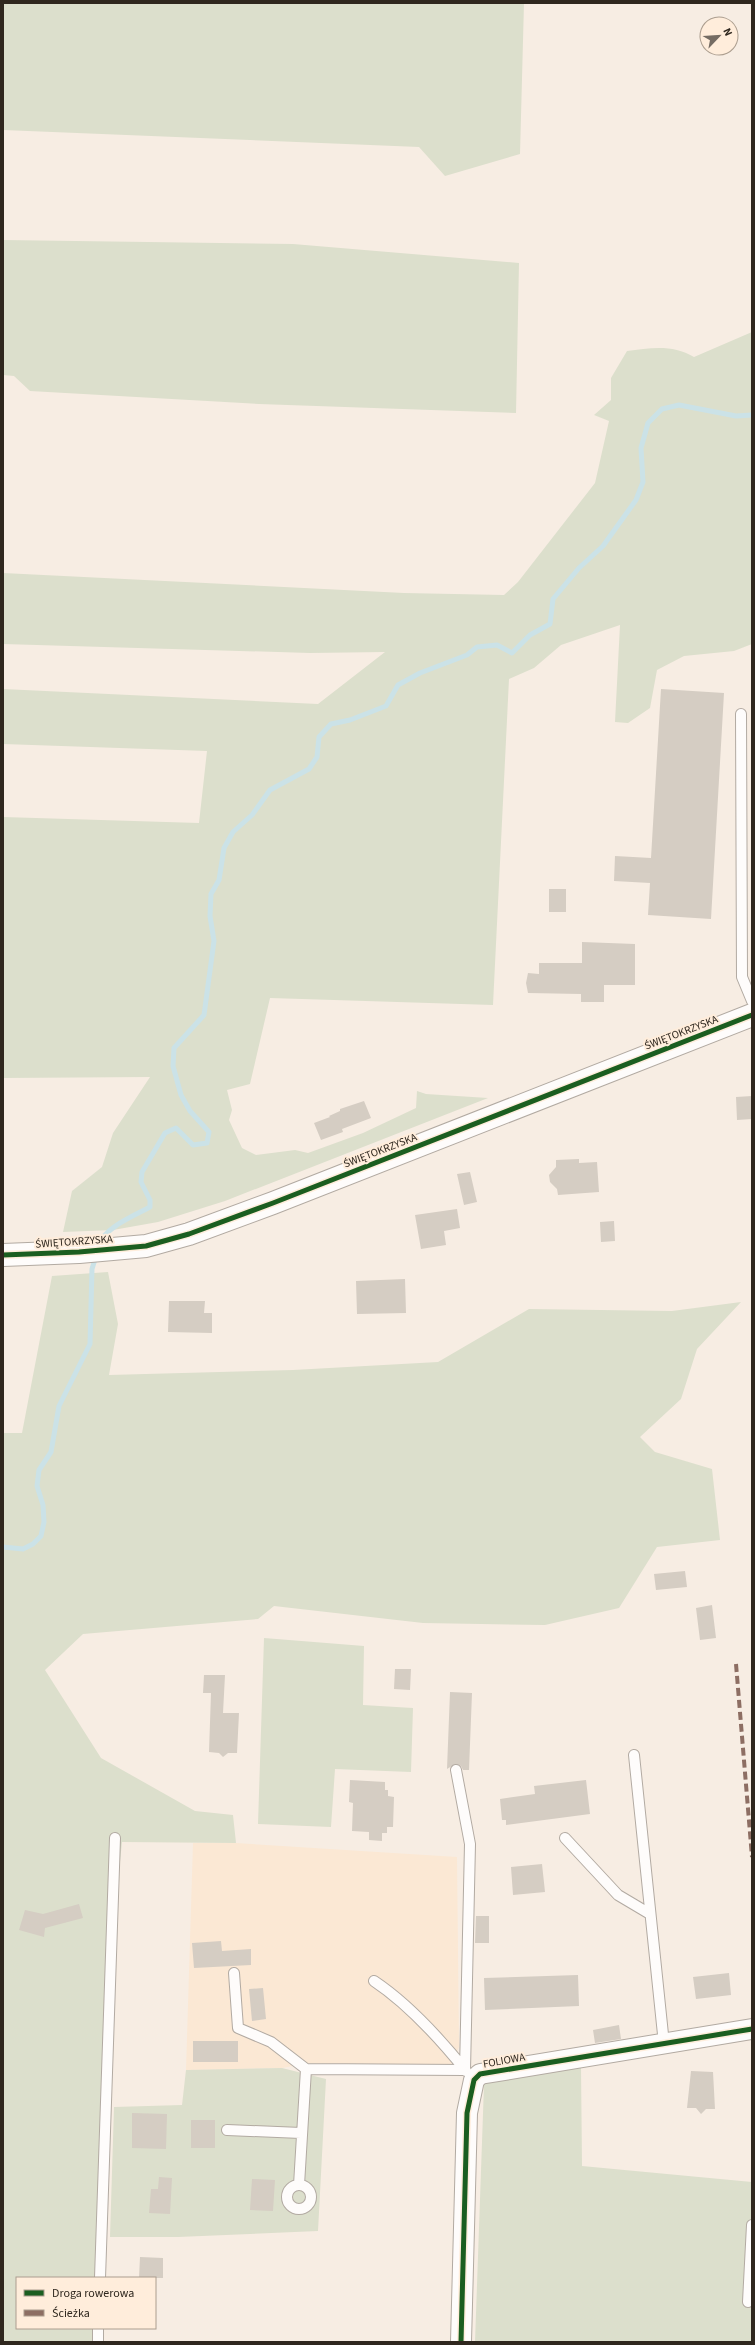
<svg xmlns="http://www.w3.org/2000/svg" width="755" height="2345" font-family="'Source Sans 3',sans-serif">
<style>
.built{fill:#fbe8d4}
.green{fill:#dcdfcc}
.lines{fill:none;stroke-linecap:round;stroke-linejoin:round}
.stream{stroke:#cbe2e7;stroke-width:5}
.building{fill:#d5cdc3}
.lane-casing{stroke:#b2aaa2;stroke-width:12}
.street-casing{stroke:#b2aaa2;stroke-width:22}
.secondary-casing{stroke:#b2aaa2;stroke-width:24}
.lane{stroke:#fefcfb;stroke-width:10}
.street{stroke:#fefcfb;stroke-width:20}
.secondary{stroke:#fefcfb;stroke-width:22}
.quiet{stroke:#8d6e63;stroke-width:4;stroke-dasharray:8 4;stroke-linecap:butt}
.cycleway-casing{stroke:#ffeddb;stroke-width:8}
.cycleway{stroke:#1b5e20;stroke-width:5}
.labels{text-anchor:middle;stroke-width:4;stroke-linejoin:round;paint-order:stroke}
.street-label{font-size:11px;fill:#2f271e;stroke:#ffeddb}
</style>
<rect width="100%" height="100%" fill="#f7ede3"/>
<path class="built" d="M193,1843H236L457,1857L459,2047L451,2065L308,2063L282,2068L186,2070Z"/>
<path class="green" d="M3,3H524L520,154L445,176L419,147L3,130Z
M3,240L293,244L519,263L516,413L259,404L30,391L14,376L3,375Z
M752,332V644L734,651L684,656L657,670L650,708L628,723L615,722L620,625L561,645L534,668L509,679L493,1005L270,998L250,1084L227,1090L232,1110L229,1120L242,1148L256,1155L295,1150L308,1153L363,1133L416,1108L417,1091L426,1094L488,1098L225,1201L158,1222L113,1230L63,1232L72,1191L102,1167L113,1133L150,1077L3,1078V817L199,823L207,751L3,744V689L318,704L385,652L310,653L3,644V573L404,593L504,595L518,582L595,483L609,421L594,415L611,400V378L627,351C650,348 673,344 694,357Z
M108,1272L118,1324L109,1375L293,1370L438,1362L529,1309L672,1311L741,1302L697,1349L681,1399L640,1437L655,1452L712,1469L720,1540L657,1547L619,1608L545,1625L423,1623L274,1606L258,1619L83,1634L45,1670L101,1758L195,1811L233,1815L236,1843L122,1842L111,1951L100,2278H17V2328H98V2342H3V1433H22L52,1276Z
M264,1638L364,1646L363,1705L413,1708L411,1772L335,1769L331,1827L258,1824Z
M581,2067L582,2166L752,2182V2342H475L484,2085L489,2079Z
M282,2068L326,2079L318,2231L178,2237H110L114,2107L182,2105L186,2070Z"/>
<g class="lines">
<path class="stream" d="M99,1245C105,1227 134,1216 150,1207V1200L141,1182L142,1172L165,1133L176,1128L193,1145L207,1143L209,1132L190,1111L181,1095L173,1066L174,1048L204,1015L214,941L210,916L211,894L219,880L224,848L233,832L252,815L270,790L309,769L317,757L319,737L331,724L350,720L386,706L398,685L420,673L467,655L477,647L497,645L512,653L530,635L550,624L553,599L579,568L603,546L636,500L643,482L641,448L648,423L662,409L679,405L736,416L752,415
M3,1547L23,1549L33,1544L41,1536L44,1522L43,1505L37,1486L39,1470L51,1452L59,1406L90,1344L92,1269L96,1256"/>
</g>
<path class="building" d="M661,689L724,693L711,919L648,915L650,883L614,881L615,856L651,858Z
M549,889H566V912H549Z
M582,942L635,944V985H604V1002H581V994L528,993L526,983L528,973L539,974V963H582Z
M752,1096V1119L737,1120L736,1097Z
M364,1101L371,1118L342,1129L343,1132L321,1140L314,1123L330,1117L329,1116L340,1111V1109Z
M579,1159V1163L597,1162L599,1192L558,1195L557,1189L550,1182L549,1175L556,1167V1160Z
M470,1172L477,1202L464,1205L457,1174Z
M457,1209L460,1228L444,1231L446,1245L421,1249L415,1215Z
M614,1221L615,1241L601,1242L600,1222Z
M405,1279L406,1313L357,1314L356,1281Z
M169,1301H205L204,1313H212V1333L168,1332Z
M685,1571L687,1587L656,1590L654,1574Z
M712,1605L716,1638L700,1640L696,1608Z
M395,1669H411L410,1690L394,1689Z
M204,1675H225L223,1713H239L237,1753H228L223,1757L219,1753L209,1752L211,1693H203Z
M450,1692L472,1693L469,1770H463L461,1766L455,1764L447,1769Z
M350,1780L385,1782V1790H388V1796L394,1797L393,1827H387V1833H382V1841L369,1840V1832L352,1831L353,1803L349,1802Z
M586,1780L590,1814L506,1825V1820H502L500,1799L535,1794L534,1786Z
M542,1864L545,1892L513,1895L511,1867Z
M79,1904L83,1918L45,1928L44,1937L19,1930L25,1910L43,1914Z
M476,1916H489V1943H475Z
M221,1941L222,1951L251,1949V1965L194,1968L192,1943Z
M729,1973L731,1995L696,1999L693,1977Z
M578,1975L579,2006L485,2010L484,1978Z
M263,1988L266,2019L252,2021L249,1989Z
M619,2025L621,2039L595,2043L593,2030Z
M193,2041H238V2062H193Z
M691,2071L713,2072L715,2109H706L701,2114L696,2108H687Z
M132,2113L167,2114L166,2149L132,2148Z
M191,2120H215V2148H191Z
M159,2177L172,2178L170,2214L149,2213L151,2189H158Z
M252,2179L275,2180L273,2211L250,2210Z
M140,2257L163,2258V2278H139Z"/>
<g class="lines">
<g class="lane-casing">
<path id="lane" d="M741,714L742,977L752,1001
M634,1755L664,2044
M565,1838L618,1895L650,1914
M234,1973L238,2028L271,2042L306,2069L465,2070L470,1844L456,1770
M374,1981C407,2003 441,2040 466,2071
M227,2130L301,2133
M299,2185L306,2069
M287 2197a12 12 0 1 1 24 0a12 12 0 1 1-24 0Z
M100,2278L115,1838
M748,2302L752,2225
M98,2342V2328"/>
</g>
<g class="street-casing">
<path id="street" d="M461,2342L467,2113L474,2080L480,2074L752,2029"/>
</g>
<g class="secondary-casing">
<path id="secondary" d="M3,1255L79,1252L146,1246L189,1234L273,1203L752,1015"/>
</g>
<use href="#lane" class="lane"/>
<use href="#street" class="street"/>
<use href="#secondary" class="secondary"/>
<path class="quiet" d="M736,1664L752,1857"/>
<g class="cycleway-casing">
<path id="cycleway" d="M3,1255L79,1252L146,1246L189,1234L273,1203L752,1015
M461,2342L467,2113L474,2080L480,2074L752,2029"/>
</g>
<use href="#cycleway" class="cycleway"/>
</g>
<g class="labels">
<g class="street-label">
<text transform="translate(681 1032) rotate(-21)" y="4">ŚWIĘTOKRZYSKA</text>
<text transform="translate(380 1150) rotate(-21)" y="4">ŚWIĘTOKRZYSKA</text>
<text transform="translate(74 1241) rotate(-4)" y="4">ŚWIĘTOKRZYSKA</text>
<text transform="translate(504 2060) rotate(-10)" y="4">FOLIOWA</text>
</g>
</g>
<rect width="755" height="2345" fill="none" stroke="#2f271e" stroke-width="8"/>
<rect x="16" y="2277" width="140" height="52" fill="#ffeddb" stroke="#ac9e8f"/>
<rect x="24" y="2290" width="20" height="6" fill="#1b5e20" stroke="#ac9e8f"/>
<text x="52" y="2297" font-size="12" fill="#2f271e">Droga rowerowa</text>
<rect x="24" y="2310" width="20" height="6" fill="#8d6e63" stroke="#ac9e8f"/>
<text x="52" y="2317" font-size="12" fill="#2f271e">Ścieżka</text>
<g transform="translate(719 36) rotate(65)"><circle r="19" fill="#ffeddb" stroke="#ac9e8f"/>
<path d="M0-3L7 15L0 10L-7 15Z" fill="#756c63"/>
<text y="-6" font-size="11" font-weight="bold" text-anchor="middle" fill="#2f271e">N</text>
</g>
</svg>
